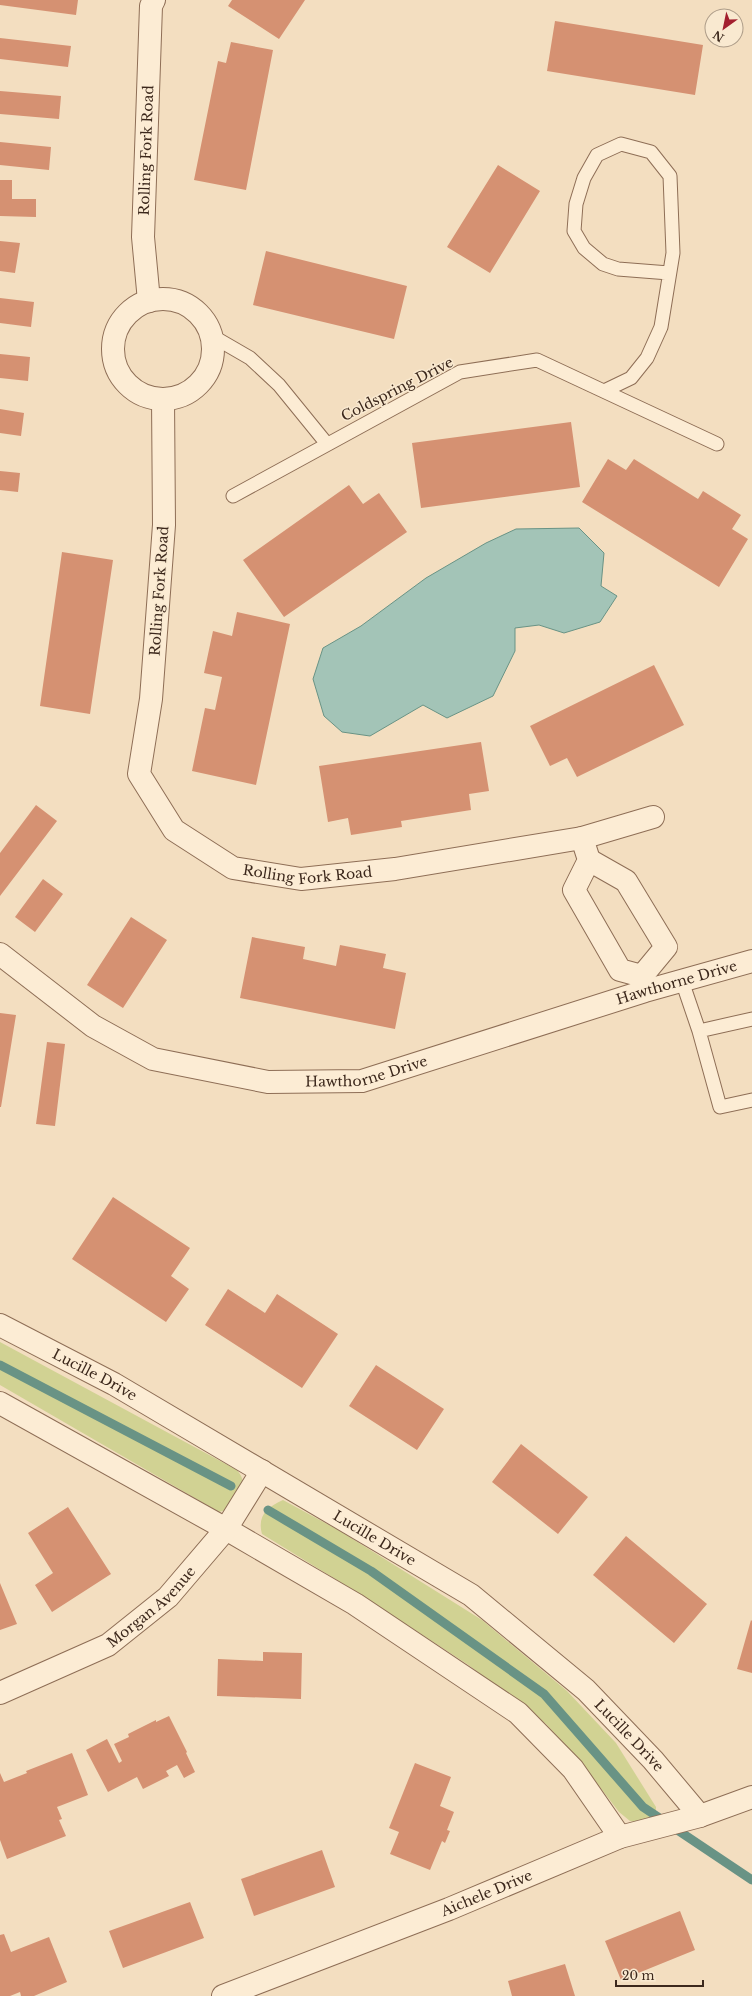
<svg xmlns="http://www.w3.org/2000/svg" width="752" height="1996" font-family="'Libre Baskerville',serif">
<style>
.green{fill:#d1d293}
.water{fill:#a3c4b7;stroke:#699385}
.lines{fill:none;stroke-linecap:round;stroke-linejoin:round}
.stream{stroke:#699385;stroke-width:9}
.building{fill:#d59172}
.lane-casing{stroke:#8e6e56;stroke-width:15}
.street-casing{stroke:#8e6e56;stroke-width:24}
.lane{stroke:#fcecd4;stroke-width:13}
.street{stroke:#fcecd4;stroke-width:22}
.labels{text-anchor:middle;stroke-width:3;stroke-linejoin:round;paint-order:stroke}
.street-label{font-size:14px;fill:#3c281c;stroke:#f9e9d0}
</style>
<rect width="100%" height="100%" fill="#f3dec0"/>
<path class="green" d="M0,1342L237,1470C250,1486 239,1494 230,1509L219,1512L0,1385Z
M283,1500L340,1531L482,1620L567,1691L616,1743L656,1807V1813L646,1821L640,1823L630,1821L619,1812L579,1760L546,1724L467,1664L358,1593L262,1534C257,1516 267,1507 283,1500Z"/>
<path class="water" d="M579,528L604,553L601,586L617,596L600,622L564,633L539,625L515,628V651L493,696L447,718L423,705L370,736L342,732L324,716L313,679L323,648L361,626L426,578L486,543L516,529Z"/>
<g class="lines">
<path class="stream" d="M0,1365L231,1486
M268,1510L371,1571L544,1694L643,1807L752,1880"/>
</g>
<path class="building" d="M0,0H78L76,15L0,5Z
M232,0H305L279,39L228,6Z
M555,21L703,45L695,95L547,71Z
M0,38L71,46L68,67L0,59Z
M231,42L273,50L246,190L194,180L218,61L226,63Z
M0,91L61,96L59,119L0,114Z
M0,142L51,147L49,170L0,165Z
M498,165L540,191L490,273L447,247Z
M0,180H12V199H36V217L0,216Z
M0,241L20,243L15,273L0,271Z
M266,251L407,286L394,339L253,305Z
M0,298L34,302L31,327L0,323Z
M0,354L30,357L28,381L0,378Z
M0,409L24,413L21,436L0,433Z
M571,422L580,487L421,508L412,443Z
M608,459L626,470L634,459L698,499L703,491L741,515L732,529L748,539L719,587L582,502Z
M0,471L20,473L18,492L0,490Z
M349,485L363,504L379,493L407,532L284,617L243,560Z
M62,552L113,560L90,714L40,706Z
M237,612L290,624L256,785L192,771L205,708L215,710L222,677L204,673L213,631L232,636Z
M654,665L684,725L577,777L567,758L550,766L530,726Z
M481,742L489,791L469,794L471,810L401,821L402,827L351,835L348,818L328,822L319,766Z
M36,805L57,821L0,896V853Z
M43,879L63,894L35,932L15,917Z
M131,917L167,940L123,1008L87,985Z
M252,937L305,947L303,959L336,966L340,945L386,954L383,968L406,973L395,1029L240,998Z
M0,1013L16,1015L1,1107H0Z
M47,1042L65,1044L55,1126L36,1124Z
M113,1197L190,1248L171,1276L189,1289L166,1322L72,1259Z
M228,1289L265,1313L277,1294L338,1334L302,1388L205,1325Z
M376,1365L444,1409L417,1450L349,1406Z
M521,1444L588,1497L558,1534L492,1482Z
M68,1507L111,1574L52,1612L35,1585L53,1573L28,1533Z
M626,1536L707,1604L674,1643L593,1575Z
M0,1583L17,1624L0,1630Z
M751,1620L752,1621V1673L737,1669Z
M263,1652L302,1653L301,1699L217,1696L218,1659L263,1661Z
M169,1716L187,1752L186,1753L195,1772L184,1778L177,1765L166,1771L169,1776L143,1789L137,1777L108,1792L86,1750L107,1739L119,1763L122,1761L114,1744L129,1737L128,1734L156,1720V1722Z
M72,1753L88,1795L57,1807L62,1819L59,1820L66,1836L7,1859L0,1840V1773L4,1782L27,1773L26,1771Z
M415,1763L451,1777L440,1806L454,1812L447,1830L450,1831L445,1843L442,1841L430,1870L390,1854L399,1832L389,1828Z
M322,1850L335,1887L254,1916L241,1879Z
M190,1902L204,1938L123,1968L109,1931Z
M680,1911L695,1950L621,1980L605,1941Z
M4,1934L11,1952L49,1937L67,1982L34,1996H21L20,1992L10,1996H0V1935Z
M565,1964L575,1996H512L508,1981Z"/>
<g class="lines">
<g class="lane-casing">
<path id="lane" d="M212,336L250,358L279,385L327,444
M604,391L631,378L647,358L661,327L673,253L670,176L651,152L621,144L597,155L584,178L576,204L574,231L584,248L603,264L618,269L669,273
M233,496L460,372L537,360L717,444
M682,981L699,1031L720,1107L752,1100
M699,1031L752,1019"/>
</g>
<g class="street-casing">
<g id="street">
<circle cx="163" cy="349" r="50"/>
<path id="s1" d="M149,301L143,237L151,6L154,0"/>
<path id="s2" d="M163,399L164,525L151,699L139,774L174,830L233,868L301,879L395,869L582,838L653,817"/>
<path d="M582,838L589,860L574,890L620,970L642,976"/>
<path d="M589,860L626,881L666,947L642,976"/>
<path id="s3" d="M0,954L93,1026L153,1059L268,1082L362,1081L645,991L752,961"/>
<path id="s4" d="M0,1325L114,1384L471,1595L586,1690L653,1760L700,1816"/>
<path d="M0,1403L226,1529L355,1604L518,1713L573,1769L620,1837"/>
<path id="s5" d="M0,1693L108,1645L168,1597L226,1529L262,1471"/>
<path id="s6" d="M223,1996L449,1909L620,1837L700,1816L752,1797"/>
</g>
</g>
<use href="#lane" class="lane"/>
<use href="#street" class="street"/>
</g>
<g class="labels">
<g class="street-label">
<text dy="5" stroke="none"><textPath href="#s1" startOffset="151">Rolling Fork Road</textPath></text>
<text transform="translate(397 389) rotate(-27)" y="5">Coldspring Drive</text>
<text transform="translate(159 591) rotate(-86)" y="5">Rolling Fork Road</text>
<text dy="5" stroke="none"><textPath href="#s2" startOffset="588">Rolling Fork Road</textPath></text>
<text dy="5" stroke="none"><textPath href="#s3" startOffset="727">Hawthorne Drive</textPath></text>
<text dy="5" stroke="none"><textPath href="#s3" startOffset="403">Hawthorne Drive</textPath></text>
<text dy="5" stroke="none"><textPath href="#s4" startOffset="107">Lucille Drive</textPath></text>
<text dy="5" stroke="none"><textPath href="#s4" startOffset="431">Lucille Drive</textPath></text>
<text dy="5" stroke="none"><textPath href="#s5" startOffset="176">Morgan Avenue</textPath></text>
<text dy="5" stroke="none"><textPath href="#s4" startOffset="755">Lucille Drive</textPath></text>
<text dy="5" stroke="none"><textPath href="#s6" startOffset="283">Aichele Drive</textPath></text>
</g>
</g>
<g transform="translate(724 28) rotate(213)"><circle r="19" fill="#f9e9d0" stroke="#ad9c88"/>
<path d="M0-3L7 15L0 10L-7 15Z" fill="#a31f2e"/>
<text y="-6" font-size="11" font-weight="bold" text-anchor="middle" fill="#3c281c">N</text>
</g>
<path d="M616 1980v6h87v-6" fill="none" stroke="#3c281c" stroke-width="2"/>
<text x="622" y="1980" font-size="12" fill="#3c281c" stroke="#f9e9d0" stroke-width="3" paint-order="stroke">20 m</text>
</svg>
